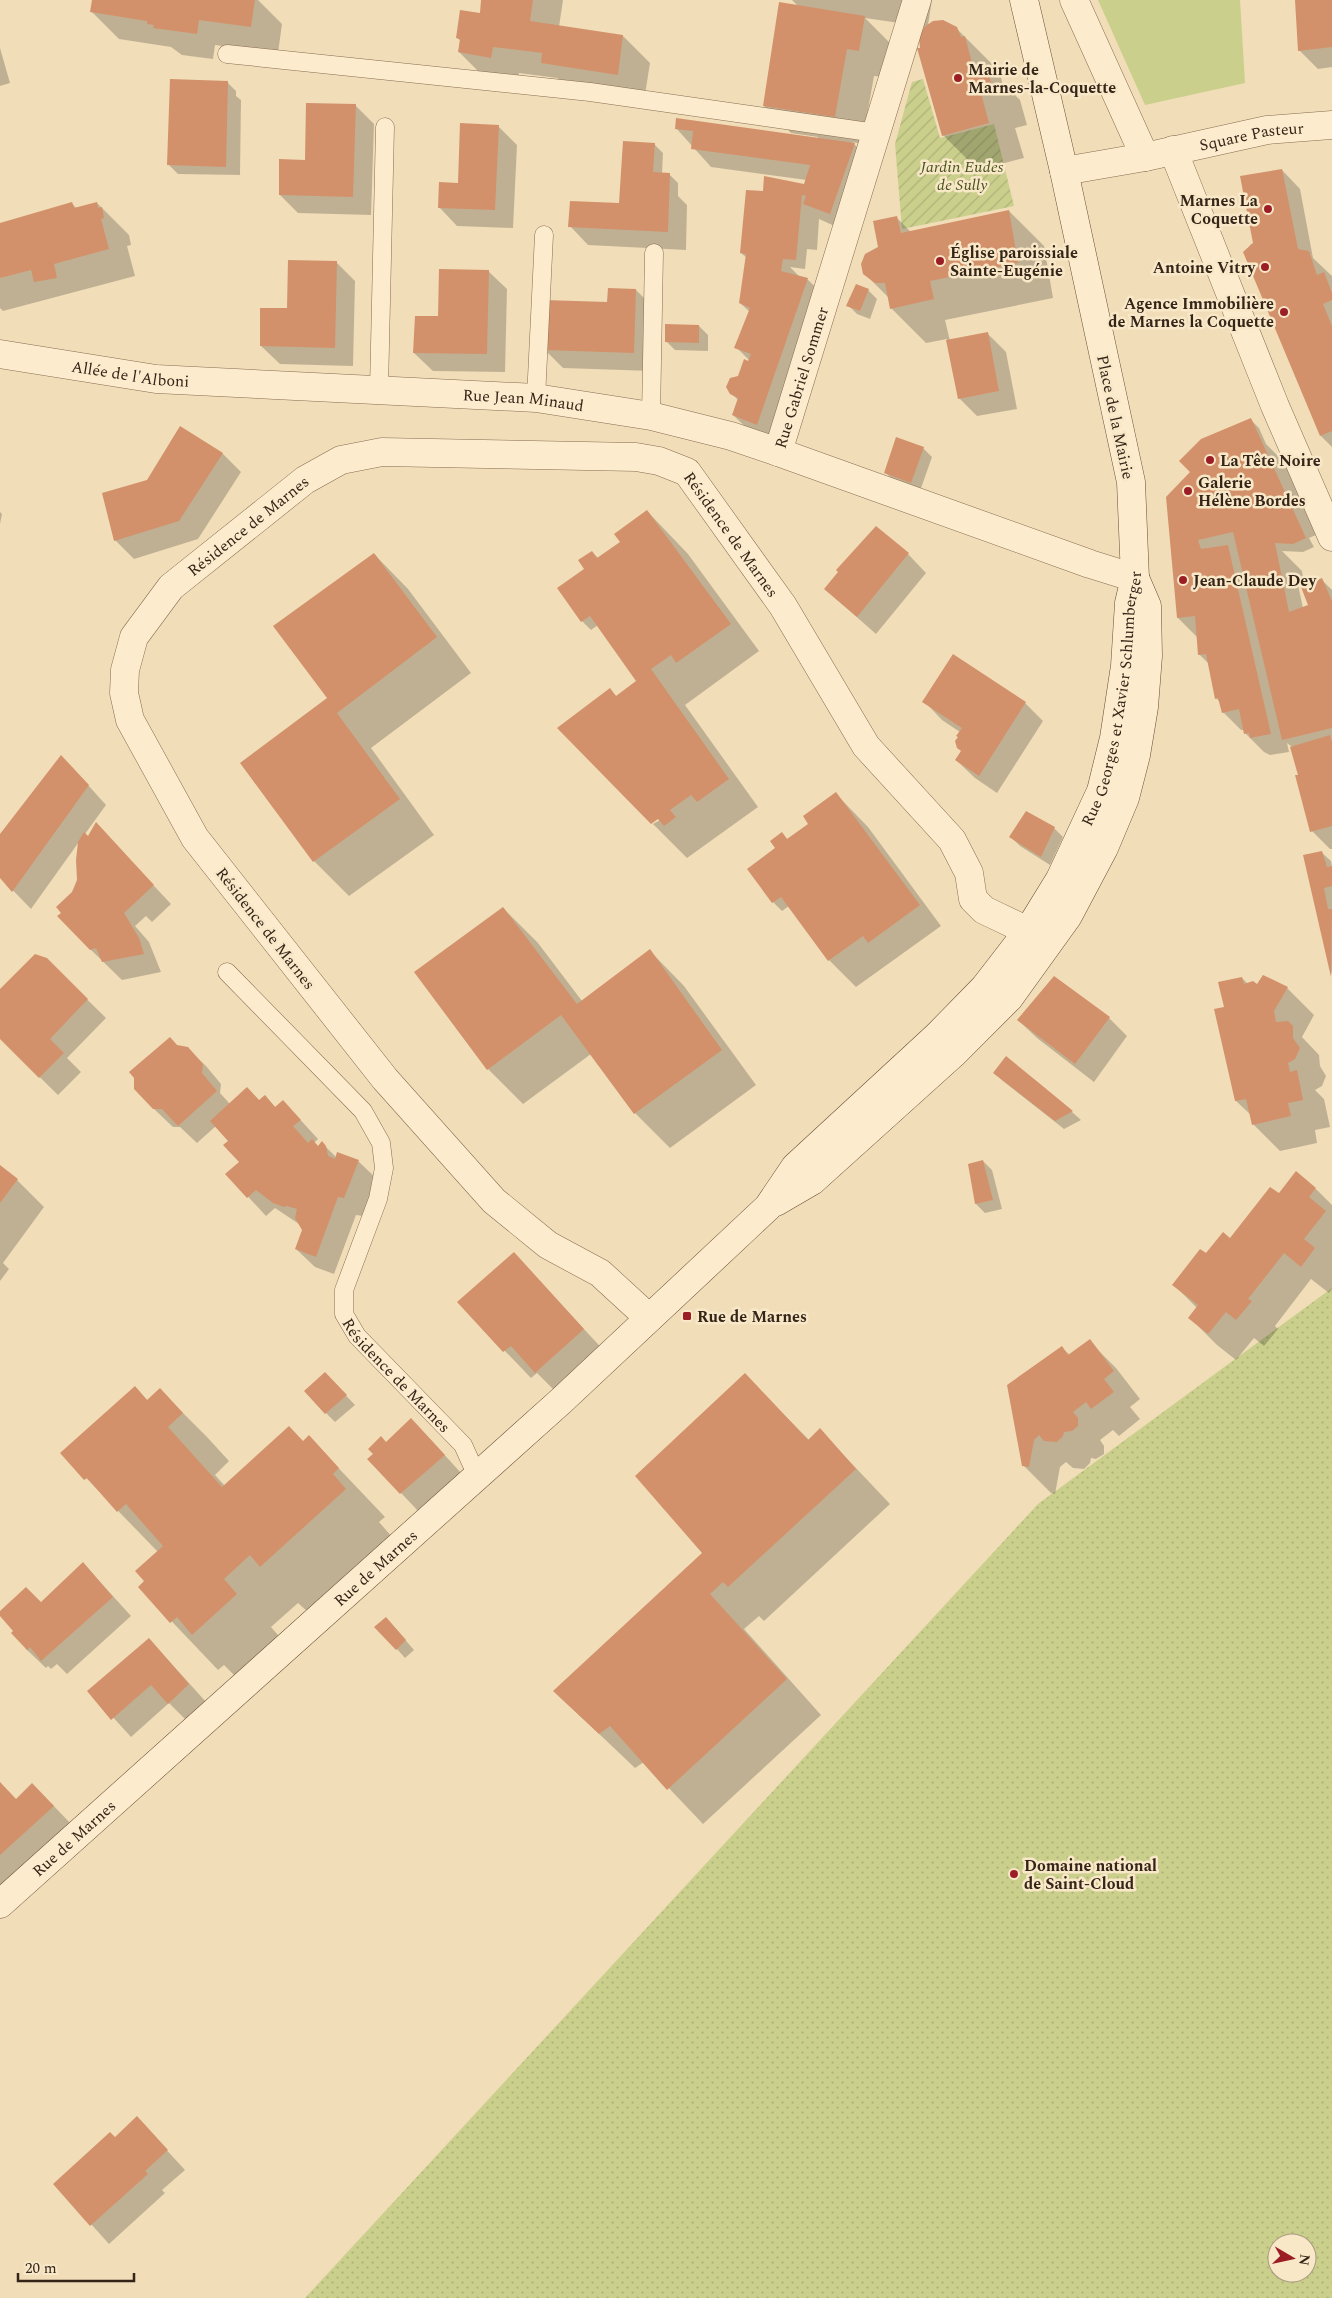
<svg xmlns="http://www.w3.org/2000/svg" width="1332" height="2298" font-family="Spectral,serif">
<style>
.grass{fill:#cacf8c}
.park{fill:url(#park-dots);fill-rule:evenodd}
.garden{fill:url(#garden-furrows)}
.shadow{fill:#0003}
.building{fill:#d2916b}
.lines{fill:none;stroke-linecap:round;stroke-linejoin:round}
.lane-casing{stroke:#886c52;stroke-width:19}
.street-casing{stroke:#886c52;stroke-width:29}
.secondary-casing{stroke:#694d36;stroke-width:29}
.lane{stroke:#fcebcc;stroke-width:18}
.street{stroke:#fcebcc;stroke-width:28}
.secondary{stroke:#fcebcc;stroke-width:28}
.poi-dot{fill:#9b1e25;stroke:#f8e8c8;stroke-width:2}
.labels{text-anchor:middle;stroke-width:5;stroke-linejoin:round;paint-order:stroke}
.poi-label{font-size:16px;font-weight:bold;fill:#352519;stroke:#f8e8c8;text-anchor:start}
.street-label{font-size:16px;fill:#352519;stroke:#f8e8c8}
.park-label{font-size:16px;font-style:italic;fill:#48531e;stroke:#f8e8c8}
</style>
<defs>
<pattern id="park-dots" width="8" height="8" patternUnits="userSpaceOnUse" patternTransform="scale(1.25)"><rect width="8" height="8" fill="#cacf8c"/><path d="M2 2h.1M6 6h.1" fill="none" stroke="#aeb278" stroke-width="1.8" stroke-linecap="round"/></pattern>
<pattern id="garden-furrows" width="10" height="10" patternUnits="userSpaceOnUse" patternTransform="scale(1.25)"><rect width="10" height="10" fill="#cacf8c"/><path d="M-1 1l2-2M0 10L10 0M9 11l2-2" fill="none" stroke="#aeb278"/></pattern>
</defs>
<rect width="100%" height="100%" fill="#f1ddb8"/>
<path class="grass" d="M1098,0H1240L1245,83L1145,105Z"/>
<path class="park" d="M1332,1288V2298H305L1038,1504ZM1277,2243H1307V2273H1277Z"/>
<path class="garden" d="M923,79L940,138L994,124L1014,206L902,229L895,144L912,82Z"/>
<path class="shadow" d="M93,0H258L282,24L278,53L215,45L213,59L182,55L171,47L119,39L92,12Z
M483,0H563L559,27L623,36L650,63L644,101L569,90L557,78L519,73L518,84L486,79L459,52L461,41L457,38L481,14Z
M792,0H932L928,25L956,28L1000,72L1002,82L1020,100L1027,125L1015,128L1024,158L978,170L943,135L921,49L927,27L865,18L892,45L886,77L874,76L862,144L852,142L873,163L848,232L819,219L817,250L807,249L805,269L790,267L800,277L807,279L826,297L775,442L752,433L733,415L739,401L731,393L739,377L752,363L736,347L750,312L740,303L747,258L741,253L764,192L805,185L807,180L711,167L676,128L818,139V137L791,133L764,106L798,6Z
M1296,0H1332V67L1318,69L1299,50Z
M0,48L10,83L0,86Z
M227,82L236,91V96L241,100L240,175L178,174L169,165Z
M356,106L374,124L371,215L298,213L280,195L306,161Z
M499,127L517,145L513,228L457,226L439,207L459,184Z
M654,144L663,153L662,174H669L678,183V196L687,205L686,250L588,245L570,226L621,205Z
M1282,170L1300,189L1313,258L1332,276V447L1321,436L1245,252L1251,244H1254Z
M72,203L76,208L97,203L129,235L131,245L127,246L135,276L3,311L0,308V224Z
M1009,211L1044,246L1053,298L945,320L950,341L988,334L1006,352L1017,409L977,416L959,398L947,339L926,343L891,308L890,299L864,273L896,217L911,232Z
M337,263L355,281L353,366L280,364L261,346L288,310Z
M488,271L507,289L505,372L433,371L414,353L439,317Z
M636,290L654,308L652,371L563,368L545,350L608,304Z
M868,290L877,299L870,319L857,314L848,305Z
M699,326L708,335V351L675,350L666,341Z
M1250,419L1259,428L1266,444L1284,462L1318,534L1309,538L1314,547L1303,552L1282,551L1302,571L1303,578L1297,580L1303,608L1310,606L1322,580L1332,590V849H1330L1312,831L1292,747L1287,743L1289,752L1270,755L1264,752L1246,734L1245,730H1241L1223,712L1220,702L1216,698L1209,664L1199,654L1198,638L1178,618L1168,498Z
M181,428L223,454L241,472L198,539L134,559L115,540L148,482Z
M923,448L932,457L920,491L895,482L885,472Z
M647,511L688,554L759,651L685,705L758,807L687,858L653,824L660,820L658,818L651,823L558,728L610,690L617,697L638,681L598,625L591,630L582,621L586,569L592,552L599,559L621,543Z
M0,512L2,514L0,524Z
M374,554L408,589L471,673L371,748L434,835L349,896L314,861L329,699Z
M908,554L926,573L876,634L825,589Z
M924,701L1025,703L1043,721L997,793L975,778L956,760L962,752L960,732L942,720Z
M79,775L106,805L85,834L89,838L96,824L171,904L152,922L146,916L135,926L149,942L161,972L122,980L90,949L62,913L78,881L81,839L31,909L0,877V836Z
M836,794L868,827L941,926L856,987L829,960L789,906L782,911L773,902L777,849L782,834L788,840L810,824Z
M1054,828L1063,837L1050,865L1020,846L1011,837Z
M1321,852L1331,861L1332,866V975L1304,856Z
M503,908L538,943L582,1001L650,951L684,986L756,1085L670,1148L635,1113L591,1054L523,1104L488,1069Z
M46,959L106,1018L67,1058L81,1072L58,1095L0,1038V991Z
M1242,978L1248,984L1287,988L1314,1015L1302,1037L1319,1055L1320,1066L1326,1076L1322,1086L1315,1090L1324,1099L1330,1127L1315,1130L1317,1143L1280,1151L1253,1124L1251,1115L1236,1101L1225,1008Z
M1109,1018L1127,1036L1094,1082L1037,1038L1018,1020Z
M177,1046L187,1048L206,1066L221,1084L220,1093L230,1104L260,1101L265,1096L276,1108L283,1101L318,1139L314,1143L318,1147L322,1143L337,1158L358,1161L377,1179L363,1216L356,1215L334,1274L315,1267L296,1249L303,1230L299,1224L275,1208L266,1216L227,1174L240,1162L230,1141L216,1126L197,1143L180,1127H173L154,1109Z
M1006,1058L1072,1112L1081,1120L1064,1129L1003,1081L994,1072Z
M983,1161L992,1170L1002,1209L985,1213L976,1204Z
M0,1167L17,1180L44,1207L3,1263L9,1269L0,1281Z
M1316,1189L1332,1205V1289L1329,1293L1311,1279L1275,1326L1278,1329L1264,1346L1254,1338L1236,1360L1217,1345L1190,1318L1197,1308L1174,1285L1206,1255L1231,1239L1279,1195Z
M514,1254L610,1357L563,1399L537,1373L531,1378L458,1302Z
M1089,1341L1116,1368L1140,1399L1130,1407L1140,1419L1119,1436L1113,1430L1100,1440L1104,1446V1454L1096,1459L1091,1458L1090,1463L1084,1469L1073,1468L1066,1462L1060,1467L1055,1494L1051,1493L1023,1465L1061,1347L1070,1355Z
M745,1375L810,1441L820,1430L890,1504L764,1621L759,1616L744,1629L821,1715L703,1824L644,1762L635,1768L554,1691L704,1553Z
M334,1383L355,1405L335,1422L326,1413Z
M135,1387L148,1401L160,1390L207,1437L229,1461L215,1475L225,1486L303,1442L309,1437L385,1517L379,1522L393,1538L309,1613L298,1603L271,1627L284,1642L240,1681L224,1665L218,1670L139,1587L146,1582L158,1552L62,1453Z
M429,1438L462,1474L419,1512L369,1459L386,1443Z
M83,1563L131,1616L67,1674L57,1664L51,1669L48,1666L46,1668L27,1650L0,1612L41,1604Z
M395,1628L414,1650L405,1658L397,1649Z
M149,1639L207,1703L187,1721L169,1703L131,1737L89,1691Z
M0,1784L16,1800L51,1803L72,1825L0,1890Z
M137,2118L185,2170L162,2190L165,2193L109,2244L55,2184L115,2139Z"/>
<path class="building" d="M92,0H255L251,27L199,20L197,34L153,28L154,25L147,24V21L90,12Z
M481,0H533L530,21L623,35L618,75L541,63L542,53L493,47L491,58L458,52L460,39L456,38L460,10L480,13Z
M1295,0H1332V47L1298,51Z
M779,2L865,16L859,51L847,49L835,117L763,106Z
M943,20L957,27L961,37L965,36L973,67L986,64L993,90L981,93L989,123L942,136L917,48H920L919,37L924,27L933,21Z
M170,79L228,81L226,167L167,165Z
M306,103L356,104L353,197L279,195V159L305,160Z
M676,118L855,143L830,214L803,204L806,196L802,195L796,260L783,259L781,271L808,278L757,425L732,415L738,398L730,394L726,387L730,378L738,376L744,359L748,361L751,354L734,348L750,308L739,303L746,254L740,253L746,190L763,191L764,176L804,184L810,165L691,149L693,131L675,129Z
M460,123L499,125L495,210L438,208L439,182L458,183Z
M623,141L655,143L653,172L670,173L668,232L568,227L570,201L619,203Z
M1282,169L1298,249L1309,251L1317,275L1324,272L1332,293V300L1323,304L1332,326V431L1320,436L1243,252L1253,243L1240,176Z
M72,202L74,208L97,202L98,208L102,207L104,218L101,219L109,249L54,264L57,278L34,282L31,270L0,278V223Z
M1009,210L1018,263L930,281L934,299L890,309L885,283H875L863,274L861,264L865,254L878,247L873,221L897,216L901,233Z
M288,260L337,261L335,348L260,346V308H287Z
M439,269L489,270L487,354L413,353L415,316H438Z
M856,284L869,289L860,311L846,306Z
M608,288L636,289L634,353L544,350V300L607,302Z
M665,324L699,325V343L665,342Z
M988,332L999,391L958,399L946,340Z
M1251,418L1306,538L1293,544L1275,543L1289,612L1308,605L1301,587L1322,578L1332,601V728L1282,740L1233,532L1198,540L1201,549L1228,545L1271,734L1250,738L1249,733L1244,734L1239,709L1222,713L1218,698L1215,699L1206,654L1198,655L1195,616L1177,618L1166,497L1190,472L1179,461L1201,439Z
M180,426L223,453L179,521L114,541L102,493L147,480Z
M896,437L924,447L911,483L884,473Z
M647,510L731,624L676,663L671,655L651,669L729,779L697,802L691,795L670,810L676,817L664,826L658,819L651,824L557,728L610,688L616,696L636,681L590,616L581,622L557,588L584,569L578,560L592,551L597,558L620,542L614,534Z
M876,526L909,553L857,617L824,589L838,572L836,570Z
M374,553L437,637L337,713L400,799L313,862L240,763L327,698L273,626Z
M953,654L1026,702L979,776L955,760L961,751L957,748L955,741L958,737L956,736L962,728L922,702Z
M1330,735L1332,742V826L1310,832L1295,775H1298L1290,747Z
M61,755L89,785L12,892L0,878V834Z
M836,792L920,905L868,943L863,936L828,961L781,897L772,903L747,869L775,848L770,841L782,832L787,839L808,824L803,816Z
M1026,811L1055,827L1041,857L1009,837Z
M96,822L154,885L124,913L139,938L144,954L102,962L96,948L90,950L57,916L61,913L56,907L72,892L77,880L76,860L78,842L84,832L88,836Z
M1322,851L1327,867L1332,866V886L1324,888L1328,909H1332L1331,977L1303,855Z
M503,907L577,1004L650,949L722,1050L634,1114L561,1015L487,1070L414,972Z
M35,954L47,958L88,999L50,1039L64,1053L39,1078L0,1039V989Z
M1263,975L1288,987L1274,1011L1276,1022L1288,1021L1293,1026V1038L1300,1048L1295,1059L1288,1063L1290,1072L1297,1070L1303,1100L1288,1103L1291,1116L1252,1125L1246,1099L1235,1101L1214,1009L1224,1007L1218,982L1242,977L1244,984L1253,981L1257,984Z
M1054,976L1110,1017L1075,1064L1017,1020Z
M170,1037L177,1045L188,1047L203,1064L202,1073L217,1091L178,1126L162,1109H153L134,1089V1078L129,1072Z
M1006,1056L1039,1083L1073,1111L1055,1121L993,1073Z
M247,1087L259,1100L265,1095L275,1107L283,1100L301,1120L293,1126L308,1143L312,1139L318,1146L322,1141L326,1146L328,1156L335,1159L337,1152L359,1160L344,1198L338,1197L316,1257L295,1249L302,1230L295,1218L297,1209L287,1206L284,1207L273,1203L256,1190L247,1198L225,1174L239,1162L223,1145L228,1141L210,1121Z
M983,1160L993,1200L975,1204L968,1164Z
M0,1165L18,1179L0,1203Z
M1296,1171L1316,1188L1309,1197L1326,1211L1304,1239L1315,1248L1301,1267L1284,1253L1248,1299L1252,1301L1236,1320L1226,1312L1208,1334L1188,1318L1198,1305L1172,1285L1200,1249L1206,1253L1223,1232L1230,1238L1270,1187L1279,1193Z
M514,1252L584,1329L535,1373L511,1346L503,1352L457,1302Z
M1090,1339L1114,1371L1104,1379L1114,1392L1091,1409L1086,1402L1073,1412L1078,1418V1426L1072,1431L1064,1432L1063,1436L1057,1442L1044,1441L1039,1435L1034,1440L1029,1467L1022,1466L1007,1385L1062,1346L1068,1355Z
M325,1372L347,1395L325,1414L304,1391Z
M745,1373L808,1440L820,1428L856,1469L728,1587L723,1582L710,1594L787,1679L667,1790L610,1726L599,1734L553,1691L702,1553L635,1476Z
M135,1386L147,1400L160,1388L183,1413L168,1427L222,1487L289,1426L303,1441L309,1435L339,1468L333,1474L346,1489L260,1567L250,1555L224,1579L237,1594L192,1635L177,1617L170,1623L138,1587L144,1581L135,1571L163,1546L126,1504L117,1512L87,1478L84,1480L60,1453Z
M411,1418L445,1455L400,1494L367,1459L373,1454L368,1449L381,1436L386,1442Z
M83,1562L113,1597L41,1661L30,1647L27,1650L11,1633L13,1631L0,1616V1611L26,1587L41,1602Z
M386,1617L406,1640L396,1650L374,1627Z
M149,1638L189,1684L168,1704L151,1685L111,1720L87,1691Z
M0,1782L16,1799L32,1783L54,1806L0,1855Z
M137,2116L168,2150L145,2171L148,2174L90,2226L53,2184L110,2132L115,2137Z"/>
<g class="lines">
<g class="lane-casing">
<g id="lane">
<path d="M227,54L590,92L876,133"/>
<path d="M379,389L385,127"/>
<path d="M536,398L544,235"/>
<path d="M651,416L654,253"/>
<path id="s1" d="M227,972L363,1111L381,1143L384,1168L378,1199L344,1290V1314L357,1336L463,1445L477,1476"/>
</g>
</g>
<g class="street-casing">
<g id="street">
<path d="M1074,0L1145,157"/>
<path d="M1173,150L1275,406L1332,537"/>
<path id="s2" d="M1064,171L1145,157L1267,130L1332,125"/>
<path id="s3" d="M0,354L156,379L536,398L651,416L731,436L778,452L1090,564L1135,578"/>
<path id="s4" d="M778,452L917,0"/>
<path id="s5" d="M649,1318L600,1273L548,1245L494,1201L385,1079L195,838L130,720L124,693L125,670L134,637L171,587L305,480L341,460L382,452L636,457L659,461L687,472L783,606L866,746L952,840L969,873L973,899L984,910L1028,931"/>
</g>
</g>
<g class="secondary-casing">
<g id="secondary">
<path d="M776,1202L812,1181L954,1053L1009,998L1068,916L1104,848L1125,798L1136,755L1144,707L1148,656L1147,606L1135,578"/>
<path id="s6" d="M0,1904L561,1401L768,1207L795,1167L937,1036L984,988L1028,931L1060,879L1101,791L1114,738L1125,666L1129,603L1135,578L1131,482L1064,171L1024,0"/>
</g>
</g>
<use href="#lane" class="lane"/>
<use href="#street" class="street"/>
<use href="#secondary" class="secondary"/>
</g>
<g class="poi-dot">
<circle cx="958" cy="78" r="5"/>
<circle cx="1268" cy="209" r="5"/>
<circle cx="940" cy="261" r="5"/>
<circle cx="1265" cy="267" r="5"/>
<circle cx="1284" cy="312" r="5"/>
<circle cx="1210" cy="460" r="5"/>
<circle cx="1188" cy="491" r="5"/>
<circle cx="1183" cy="580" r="5"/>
<rect x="682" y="1311" width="10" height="10" rx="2.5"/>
<circle cx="1014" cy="1874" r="5"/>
</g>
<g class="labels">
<g class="poi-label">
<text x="968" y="75">Mairie de<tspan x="968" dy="18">Marnes-la-Coquette</tspan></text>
<text x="1258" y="206" text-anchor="end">Marnes La<tspan x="1258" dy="18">Coquette</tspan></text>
<text x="950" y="258">Église paroissiale<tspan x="950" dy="18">Sainte-Eugénie</tspan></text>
<text x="1255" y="273" text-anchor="end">Antoine Vitry</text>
<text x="1274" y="309" text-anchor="end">Agence Immobilière<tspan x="1274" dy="18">de Marnes la Coquette</tspan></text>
<text x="1220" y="466">La Tête Noire</text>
<text x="1198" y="488">Galerie<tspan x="1198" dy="18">Hélène Bordes</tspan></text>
<text x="1193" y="586">Jean-Claude Dey</text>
<text x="697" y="1322">Rue de Marnes</text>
<text x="1024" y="1871">Domaine national<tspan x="1024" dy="18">de Saint-Cloud</tspan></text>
</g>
<g class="street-label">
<text dy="6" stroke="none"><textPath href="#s2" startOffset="191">Square Pasteur</textPath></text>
<text dy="6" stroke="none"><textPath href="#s3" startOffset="132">Allée de l'Alboni</textPath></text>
<text dy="6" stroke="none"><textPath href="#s4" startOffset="78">Rue Gabriel Sommer</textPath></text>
<text dy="6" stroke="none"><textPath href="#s3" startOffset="526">Rue Jean Minaud</textPath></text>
<text transform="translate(1116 417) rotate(78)" y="6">Place de la Mairie</text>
<text dy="6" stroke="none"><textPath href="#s5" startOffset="1046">Résidence de Marnes</textPath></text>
<text dy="6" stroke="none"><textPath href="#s5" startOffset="1586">Résidence de Marnes</textPath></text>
<text dy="6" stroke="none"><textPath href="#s6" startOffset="1669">Rue Georges et Xavier Schlumberger</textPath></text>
<text transform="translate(266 928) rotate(52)" y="6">Résidence de Marnes</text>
<text dy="6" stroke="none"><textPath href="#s1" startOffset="490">Résidence de Marnes</textPath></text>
<text dy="6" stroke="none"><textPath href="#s6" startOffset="504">Rue de Marnes</textPath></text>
<text dy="6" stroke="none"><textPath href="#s6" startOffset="99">Rue de Marnes</textPath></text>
</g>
<g class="park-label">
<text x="962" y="172">Jardin Eudes<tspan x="962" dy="18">de Sully</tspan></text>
</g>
</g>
<g transform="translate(1292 2258) rotate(99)"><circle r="24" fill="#f8e8c8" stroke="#aa9a82"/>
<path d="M0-4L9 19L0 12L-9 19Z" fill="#9b1e25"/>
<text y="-8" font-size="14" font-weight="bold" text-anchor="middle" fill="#352519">N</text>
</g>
<path d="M18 2273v8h116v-8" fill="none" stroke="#352519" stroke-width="2.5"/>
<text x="25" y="2273" font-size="15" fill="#352519" stroke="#f8e8c8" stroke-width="4" paint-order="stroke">20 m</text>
</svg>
